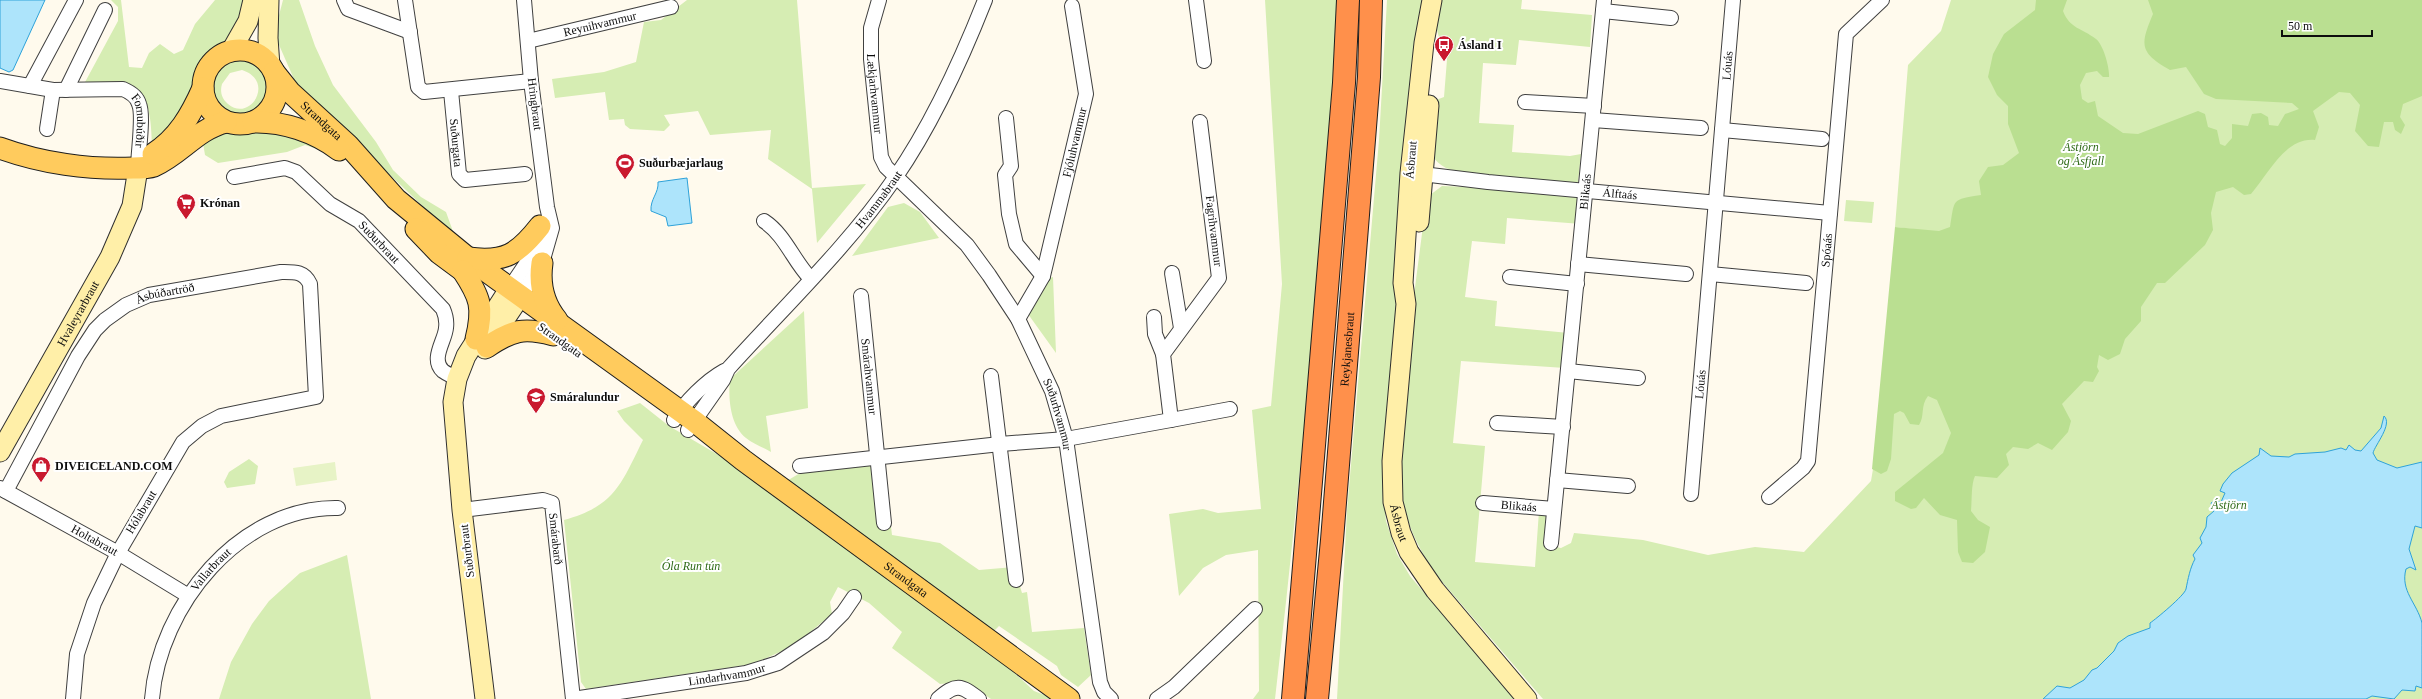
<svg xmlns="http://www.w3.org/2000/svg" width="2422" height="699" font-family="Georgia,serif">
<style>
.green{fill:#d6edb3;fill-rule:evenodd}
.forest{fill:#badf91}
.pitch{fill:#e7f3c6}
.water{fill:#ade4fb;stroke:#2ea2d9}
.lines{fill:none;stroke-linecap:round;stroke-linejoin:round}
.street-casing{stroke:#404040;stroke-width:16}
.secondary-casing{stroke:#2f2f2f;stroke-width:21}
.primary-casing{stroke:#1e1e1e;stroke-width:23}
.highway-casing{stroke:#1e1e1e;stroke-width:24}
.street{stroke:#fff;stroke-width:14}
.secondary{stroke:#ffefa8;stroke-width:19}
.primary{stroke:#ffcb5d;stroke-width:21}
.highway{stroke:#ff904b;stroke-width:22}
.labels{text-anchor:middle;stroke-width:4;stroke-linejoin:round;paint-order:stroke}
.street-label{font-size:12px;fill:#0d0d0d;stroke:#fff}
.poi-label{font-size:12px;font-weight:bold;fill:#0d0d0d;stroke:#fff;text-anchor:start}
.park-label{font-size:12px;font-style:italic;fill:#2f6b18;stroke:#fff}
</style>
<rect width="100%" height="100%" fill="#fffaed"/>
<path class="green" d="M111,0H121L129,67L142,68L149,53L160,44L174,54L183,50L195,24L215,0H244L245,9L227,46L217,51L200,68L189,108L152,144C151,124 151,98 133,86L127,88L84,84L118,21V7Z
M283,0H299L315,46L333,85L376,142L393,170L421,197L446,212L455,237L297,86L276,38L277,23Z
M687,0H797L812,188L866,184L817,243L812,189L768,159L771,130L710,135L698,111L664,115L670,125L664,131L630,129L625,125L624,119L609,120L605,92L555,98L552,79L604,72L636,62L644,22L661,20Z
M1265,0H1338C1324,234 1302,467 1275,699H1253L1259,691L1258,550L1226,555L1203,568L1179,596L1169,514L1203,509L1218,513L1261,509L1252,410L1271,406L1282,284Z
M1387,0H1425L1382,477L1386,521L1397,554L1410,576L1514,699H1337L1347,511L1379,140Z
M1440,0H1522L1521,9L1592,15L1590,47L1519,40L1516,65L1483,63L1479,123L1514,125L1512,152L1570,156L1581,154L1578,182C1561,186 1463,175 1446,168C1440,165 1436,161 1432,156L1436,100L1444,97L1448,47L1441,45L1437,30Z
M1951,0H2422V699H1543L1438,577C1411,539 1401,510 1399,464L1414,295L1426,203L1430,195L1442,186L1490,188L1580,196L1581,224L1507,218L1505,244L1472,241L1465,297L1497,301L1495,326L1569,333L1565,368L1461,361L1453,443L1485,446L1475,562L1535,567L1539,511L1551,513L1547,545L1561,548L1571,543L1574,533L1643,540L1708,555L1755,547L1804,552L1871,481L1913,229L1895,227L1908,65L1941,31Z
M239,59C307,69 248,154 216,109C200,87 216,64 239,59ZM242,70C276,81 250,123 228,104C221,98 220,91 222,84L230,73Z
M260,124L293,133L320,150L305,145L287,152L218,163L205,155L203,143L221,130H234Z
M1846,200L1874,202L1872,223L1844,221Z
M904,203L920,212L939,238L852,256L888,207Z
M1053,277L1056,353L1028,314L1047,279Z
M804,311L808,408L766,416L771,452C763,447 753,444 746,438C730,425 728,398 730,379Z
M640,403L669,426L727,460L1006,665L1034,691L1055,699H991L976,689L951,683L940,684L892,648L902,632L869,603L838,587L830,602L832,614L803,638L782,651L753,664L586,689L581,682L564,520C615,506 621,484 643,440L624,421L617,411Z
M249,459L258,466L255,484L227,488L224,482L229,472Z
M883,461L892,535L940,543L979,570L1014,567L1022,593L1027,592L1032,632L1084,628L1091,675L1078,687L1061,675L1057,666L999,626L992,633L785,482L812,466Z
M347,555L371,699H219L231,662L252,624L269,601L300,573Z"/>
<path class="forest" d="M2036,0H2067L2063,11C2070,29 2082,28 2096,39C2103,44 2110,68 2109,77H2103L2097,71L2086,73L2080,85L2082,99L2088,103L2095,101L2098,116L2123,133L2138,134L2198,111L2205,114L2208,127L2217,130L2220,144L2225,146L2232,138V124L2248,126L2252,114L2261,113L2268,117L2269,125L2278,126L2285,114L2299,109L2292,103L2216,99L2204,94L2186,67L2170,70C2139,52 2140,45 2153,14L2148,0H2422V96L2403,104L2400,117L2405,125L2401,134L2395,130L2393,122H2384L2379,147L2368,146L2355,131L2360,105L2350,93L2339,92L2313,111L2319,127L2315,140C2285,137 2268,175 2251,194L2244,195L2233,187L2216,192L2211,213L2213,230L2205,245L2165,283H2157L2141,307V321L2125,339L2120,354L2108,360L2099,355L2097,367L2099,371L2093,382L2084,381L2062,404L2071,421L2068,432L2052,450L2038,443L2028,449L2013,447L2006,454L2009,465L1997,478L1975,476C1971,484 1972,501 1971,511L1978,520L1990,527L1985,552L1973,563L1962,562L1958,552L1957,520L1940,515L1924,498L1916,508L1911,509L1895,501V492L1943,453L1951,433L1937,400L1928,396C1920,406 1925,416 1919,425L1910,424L1904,413L1900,411L1894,414L1891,459L1887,471L1881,474L1872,469L1895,227L1939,231L1950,227C1955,198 1951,200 1981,195L1979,181L1988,167L2003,165L2019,153L2008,124V106L1997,95L1988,77L1993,54L2004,34L2035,10Z"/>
<path class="pitch" d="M335,462L337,480L296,486L293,468Z"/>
<path class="water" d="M0,0H45L13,70L9,72L0,68Z
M687,178L692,223L668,226L666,217L651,211C650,199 659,193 658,182Z
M2384,416C2393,424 2375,445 2373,453L2377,460L2397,468L2422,462V528L2415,526L2409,549L2416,570L2410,567L2406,569C2400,591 2417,603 2422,623C2422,638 2422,671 2422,688L2416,686L2415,691L2402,690L2394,699L2372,696L2366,699H2043L2057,686L2070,688L2084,680L2092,670L2097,668L2114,651L2118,643L2128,636L2150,628V623C2156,619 2185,595 2186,589C2188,579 2190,568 2195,559L2193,555L2202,543L2200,538L2206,527L2207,517L2214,511L2211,503L2215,501L2221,502L2225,493L2220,491L2223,484L2232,473L2259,455L2260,448L2271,456L2289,457L2295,454L2325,452L2341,448L2346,450L2349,445L2355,450L2361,451L2381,428Z"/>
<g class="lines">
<g class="street-casing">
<g id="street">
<path d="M344,0L348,9L410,32"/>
<path d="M405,0L418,87L424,92L531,81"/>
<path id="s1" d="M879,0L871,28V59L881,157L886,167L967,245L989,275L1018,319L1052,391L1066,439L1100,682L1104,692L1111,699"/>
<path d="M1196,0L1204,61"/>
<path d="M1603,11L1671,18"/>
<path id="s2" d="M528,41L671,7"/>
<path id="s3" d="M0,81L53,90L123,89C130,92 137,96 139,104C144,115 138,153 138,168"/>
<path d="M30,86L76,0"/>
<path d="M66,90L105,10"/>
<path id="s4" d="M451,91L459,174L465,180L525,174"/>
<path d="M1525,102L1594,106"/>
<path d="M1006,118L1011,166L1005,175L1009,214L1016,244L1043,276"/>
<path d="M1593,120L1701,128"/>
<path d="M47,129L53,90"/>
<path d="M1722,130L1822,139"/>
<path id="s5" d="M1414,173L1488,182L1830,213"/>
<path id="s6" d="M234,177L285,168L296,172L330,204L359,221L443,309C446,316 447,321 446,328C445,341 430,359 443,371C447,374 453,376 457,379"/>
<path d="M764,221C785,235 793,260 810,278"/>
<path d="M1578,264L1686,274"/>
<path d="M1172,273L1181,328"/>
<path d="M1710,274L1806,283"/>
<path d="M1510,277L1577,284"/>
<path d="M509,289L532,255L539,232"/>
<path id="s7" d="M861,296L884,523"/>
<path d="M520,297L542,263L552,228L547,207L531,81L524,0"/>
<path d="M1154,317L1155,334L1163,354"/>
<path id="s8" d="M1018,319L1043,276L1086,94L1072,6"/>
<path d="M1568,371L1638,378"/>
<path d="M991,376L1016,580"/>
<path d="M674,420C685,402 706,381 724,371"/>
<path d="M1171,420L1230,409"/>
<path d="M1497,423L1563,427"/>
<path id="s9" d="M688,430L723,380L728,369C783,308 849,245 895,178C933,123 961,61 985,0"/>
<path d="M800,466L1000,444L1066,439L1171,420L1163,354L1219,278L1200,122"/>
<path d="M1557,480L1628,486"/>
<path id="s10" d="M0,488L118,553L187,595"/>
<path id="s11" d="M6,491L78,356L95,330L105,320L126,305L149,295L281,272C294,272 304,271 310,284L316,397L221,416L202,426L183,442L118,553L94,603L77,654L73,699"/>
<path id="s12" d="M1691,494L1733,0"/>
<path id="s13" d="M1769,497L1803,468L1808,461L1846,34L1882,0"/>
<path id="s14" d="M1483,503L1554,509"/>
<path id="s15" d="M462,510L543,500L552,503L573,699L746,673L778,663L823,633L843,613L854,597"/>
<path id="s16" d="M1551,543L1604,0"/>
<path id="s17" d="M152,699C159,606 240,506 338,508"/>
<path d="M938,699C956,683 961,685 979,699"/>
<path d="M1157,699L1174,687L1255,609"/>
</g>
</g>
<g class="secondary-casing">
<g id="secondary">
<path d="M269,0L268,38L270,66"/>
<path id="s18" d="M1432,0L1424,43L1410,173L1403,283L1406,304L1392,461L1393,502L1401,533L1409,552L1435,590L1527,699"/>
<path d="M231,51L248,21L253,0"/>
<path d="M1419,222L1429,105"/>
<path d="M485,349L520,297"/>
<path id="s19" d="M0,452L110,257L132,206L138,168"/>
<path d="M485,699L462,510L453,402L457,379L466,356L509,289"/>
</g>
</g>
<g class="primary-casing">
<g id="primary">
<circle cx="240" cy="87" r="37"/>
<path id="s20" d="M274,72L290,92L348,145L396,199L468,258L694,421L743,460L1069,699"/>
<path d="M253,122C283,121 315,132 339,150"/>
<path d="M0,148C41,163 89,170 133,168C139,168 148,168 154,166C181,154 197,129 226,122"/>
<path d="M153,154C178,138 191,115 203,88"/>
<path d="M416,229L439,253L466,273"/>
<path d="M468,258C505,263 518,254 540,226"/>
<path d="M542,263C539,284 543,303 557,320"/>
<path d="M463,271C480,297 484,307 476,339"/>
<path d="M487,347C512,330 524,327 553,335"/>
</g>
</g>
<g class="highway-casing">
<g id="highway">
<path d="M1293,699L1344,83L1348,0"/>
<path id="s21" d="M1317,699L1332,540L1369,77L1371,0"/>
</g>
</g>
<use href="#street" class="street"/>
<use href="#secondary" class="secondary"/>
<use href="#primary" class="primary"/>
<use href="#highway" class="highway"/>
</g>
<defs>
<g id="bus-pin" transform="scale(1)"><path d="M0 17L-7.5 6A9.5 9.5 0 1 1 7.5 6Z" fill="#c9192f" stroke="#fff"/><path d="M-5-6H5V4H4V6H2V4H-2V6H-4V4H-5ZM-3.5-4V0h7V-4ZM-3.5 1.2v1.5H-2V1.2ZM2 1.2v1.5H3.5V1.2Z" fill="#fff"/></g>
<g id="stadium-pin" transform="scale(1)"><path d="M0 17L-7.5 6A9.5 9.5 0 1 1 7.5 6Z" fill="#c9192f" stroke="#fff"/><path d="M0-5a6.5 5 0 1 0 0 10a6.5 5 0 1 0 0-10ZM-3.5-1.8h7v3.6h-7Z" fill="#fff"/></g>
<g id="supermarket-pin" transform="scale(1)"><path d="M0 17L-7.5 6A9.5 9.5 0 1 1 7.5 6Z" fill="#c9192f" stroke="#fff"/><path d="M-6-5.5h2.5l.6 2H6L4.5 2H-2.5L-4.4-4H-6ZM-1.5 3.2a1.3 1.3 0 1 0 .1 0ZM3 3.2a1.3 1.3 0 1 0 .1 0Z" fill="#fff"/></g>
<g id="school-pin" transform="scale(1)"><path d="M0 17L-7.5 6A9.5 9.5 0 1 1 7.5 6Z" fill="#c9192f" stroke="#fff"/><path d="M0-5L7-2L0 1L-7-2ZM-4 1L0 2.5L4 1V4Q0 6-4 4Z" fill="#fff"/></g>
<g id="shop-pin" transform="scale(1)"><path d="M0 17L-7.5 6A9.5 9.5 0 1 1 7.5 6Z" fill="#c9192f" stroke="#fff"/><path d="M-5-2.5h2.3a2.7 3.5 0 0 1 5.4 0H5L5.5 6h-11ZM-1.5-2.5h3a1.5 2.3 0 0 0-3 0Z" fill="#fff"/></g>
</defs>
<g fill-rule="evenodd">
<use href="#bus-pin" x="1444" y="45"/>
<use href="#stadium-pin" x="625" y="163"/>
<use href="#supermarket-pin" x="186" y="203"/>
<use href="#school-pin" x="536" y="397"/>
<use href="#shop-pin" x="41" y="466"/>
</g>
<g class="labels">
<g class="street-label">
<text dy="4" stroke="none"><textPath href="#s2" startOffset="74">Reynihvammur</textPath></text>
<text dy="4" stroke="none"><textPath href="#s12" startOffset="430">Lóuás</textPath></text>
<text dy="4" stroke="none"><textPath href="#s1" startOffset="95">Lækjarhvammur</textPath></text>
<text transform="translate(535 104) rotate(83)" y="4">Hringbraut</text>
<text dy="4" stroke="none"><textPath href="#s20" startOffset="68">Strandgata</textPath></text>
<text dy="4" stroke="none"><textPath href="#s3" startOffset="163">Fornubúðir</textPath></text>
<text dy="4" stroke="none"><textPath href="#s8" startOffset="187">Fjóluhvammur</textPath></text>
<text dy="4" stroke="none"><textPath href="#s4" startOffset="52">Suðurgata</textPath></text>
<text transform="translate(1411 160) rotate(-85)" y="4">Ásbraut</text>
<text dy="4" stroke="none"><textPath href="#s16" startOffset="353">Blikaás</textPath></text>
<text dy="4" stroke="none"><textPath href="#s5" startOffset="207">Álftaás</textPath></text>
<text dy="4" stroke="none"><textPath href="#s9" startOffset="300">Hvammabraut</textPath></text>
<text transform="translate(1214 231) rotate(83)" y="4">Fagrihvammur</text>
<text dy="4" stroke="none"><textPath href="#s6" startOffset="173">Suðurbraut</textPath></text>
<text dy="4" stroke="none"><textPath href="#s13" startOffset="265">Spóaás</textPath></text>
<text dy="4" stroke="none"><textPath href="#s11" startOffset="265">Ásbúðartröð</textPath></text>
<text dy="4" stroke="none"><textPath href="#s19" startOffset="159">Hvaleyrarbraut</textPath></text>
<text transform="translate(560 340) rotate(35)" y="4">Strandgata</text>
<text dy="4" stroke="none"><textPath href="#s21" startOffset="351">Reykjanesbraut</textPath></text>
<text dy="4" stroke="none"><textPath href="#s7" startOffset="81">Smárahvammur</textPath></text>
<text dy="4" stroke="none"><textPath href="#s12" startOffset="110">Lóuás</textPath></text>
<text dy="4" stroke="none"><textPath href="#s1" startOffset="476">Suðurhvammur</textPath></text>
<text dy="4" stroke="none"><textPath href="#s14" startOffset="36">Blikaás</textPath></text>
<text transform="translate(141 512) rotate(-59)" y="4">Hólabraut</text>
<text dy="4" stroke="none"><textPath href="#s18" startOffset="526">Ásbraut</textPath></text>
<text dy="4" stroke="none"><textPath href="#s15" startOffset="127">Smárabarð</textPath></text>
<text dy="4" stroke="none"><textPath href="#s10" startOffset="108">Holtabraut</textPath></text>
<text transform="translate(467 551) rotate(-97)" y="4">Suðurbraut</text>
<text dy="4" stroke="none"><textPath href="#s17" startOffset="145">Vallarbraut</textPath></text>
<text dy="4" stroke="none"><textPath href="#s20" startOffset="813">Strandgata</textPath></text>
<text dy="4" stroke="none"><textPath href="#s15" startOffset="444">Lindarhvammur</textPath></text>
</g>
<g class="poi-label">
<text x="1458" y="49">Ásland I</text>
<text x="639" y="167">Suðurbæjarlaug</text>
<text x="200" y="207">Krónan</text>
<text x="550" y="401">Smáralundur</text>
<text x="55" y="470">DIVEICELAND.COM</text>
</g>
<g class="park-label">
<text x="2081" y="151">Ástjörn<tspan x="2081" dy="14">og Ásfjall</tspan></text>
<text x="2229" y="509">Ástjörn</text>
<text x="691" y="570">Óla Run tún</text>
</g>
</g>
<path d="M2282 30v6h90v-6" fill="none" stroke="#0d0d0d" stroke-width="2"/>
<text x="2288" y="30" font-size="12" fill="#0d0d0d" stroke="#ffffff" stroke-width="3" paint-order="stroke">50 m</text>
</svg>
